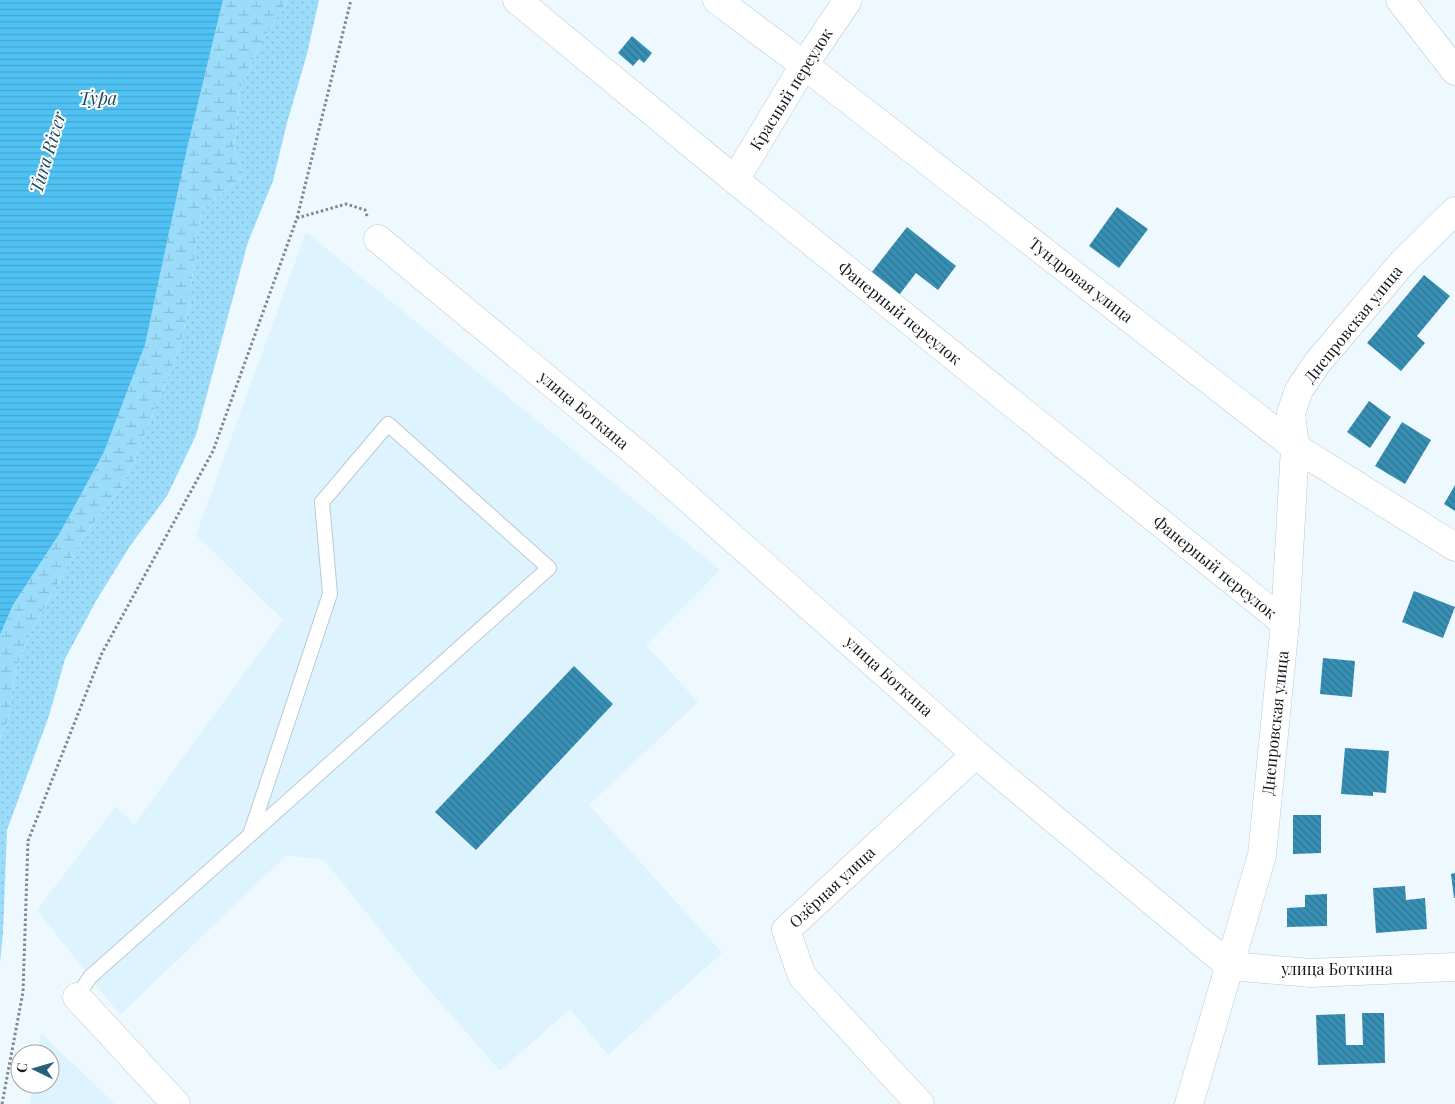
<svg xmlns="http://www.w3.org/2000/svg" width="1455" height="1104" font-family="'Playfair Display',serif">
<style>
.built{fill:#ddf3fe}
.grass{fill:url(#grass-dots)}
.wetland{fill:url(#wetland-marsh)}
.water{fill:url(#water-rules)}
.building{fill:url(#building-back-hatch)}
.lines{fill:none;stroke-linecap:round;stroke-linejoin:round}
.lane-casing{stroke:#bccad1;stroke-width:16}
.street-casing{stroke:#bccad1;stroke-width:29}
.path{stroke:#81888d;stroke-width:3;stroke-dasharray:2.5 2.5;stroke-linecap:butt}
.lane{stroke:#fff;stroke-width:14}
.street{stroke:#fff;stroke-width:28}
.labels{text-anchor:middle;stroke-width:4;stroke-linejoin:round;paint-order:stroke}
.street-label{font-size:16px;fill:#14181b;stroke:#fff}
.water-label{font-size:18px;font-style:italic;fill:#1a4a5e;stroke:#fff}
</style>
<defs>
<pattern id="grass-dots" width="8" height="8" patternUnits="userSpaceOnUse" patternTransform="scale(1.25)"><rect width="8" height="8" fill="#9cdcfb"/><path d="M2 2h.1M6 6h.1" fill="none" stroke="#86bcd7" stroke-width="1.8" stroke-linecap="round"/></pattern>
<pattern id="wetland-marsh" width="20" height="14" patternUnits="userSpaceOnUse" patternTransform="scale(1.25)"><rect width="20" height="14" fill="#9cdcfb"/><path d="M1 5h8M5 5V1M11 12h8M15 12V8" fill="none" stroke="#86bcd7"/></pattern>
<pattern id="water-rules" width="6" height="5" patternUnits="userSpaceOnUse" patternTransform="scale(1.25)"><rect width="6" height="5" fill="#4fc2f3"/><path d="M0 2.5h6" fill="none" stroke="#44a6d0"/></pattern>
<pattern id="building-back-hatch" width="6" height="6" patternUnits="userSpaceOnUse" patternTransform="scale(1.25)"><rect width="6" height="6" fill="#388fb4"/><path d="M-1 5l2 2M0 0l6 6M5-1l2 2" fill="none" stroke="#2e7492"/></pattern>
</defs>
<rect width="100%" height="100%" fill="#eef9ff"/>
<path class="built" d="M306,232L720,570L646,645L698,702L589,805L722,953L608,1055L570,1009L500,1071L418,977L324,860L287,855L120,1015L37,910L116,806L134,825L283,620L196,535Z
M41,1033L115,1104H30L33,1084H50V1054H38Z"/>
<path class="grass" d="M288,0H319L307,54L287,123L273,181L248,242L196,435L167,496L130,546L96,601L65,659L49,716L7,830L3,932L0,963V739L8,720L15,671L32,630L86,532L124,485L179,350L189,307L196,242L201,212L223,192L244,175L234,146L240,90L260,44Z"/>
<path class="wetland" d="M223,0H288L260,44L240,90L234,146L244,175L223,192L201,213L196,242L189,307L179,350L124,485L86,532L32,630L15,671L8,720L0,739V635L13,605L60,533L104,452L145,345L187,149Z"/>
<path class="water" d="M0,0H223L187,149L145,345L104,452L60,533L13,605L0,635Z"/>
<path class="building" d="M632,36L652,53L644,63L639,59L633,66L618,53Z
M1117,207L1148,229L1119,268L1089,246Z
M907,227L956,266L938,290L916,273L896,299L868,277Z
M1424,275L1450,296L1417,336L1425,343L1401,371L1367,343Z
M1369,401L1391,417L1370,448L1347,432Z
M1402,422L1431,440L1405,484L1375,466Z
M1455,485V511L1444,504Z
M1414,591L1455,607L1443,638L1402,622Z
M1323,658L1355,661L1352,697L1320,694Z
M574,666L613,704L476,850L435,812Z
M1345,748L1389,751L1386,793L1373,792V796L1341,794Z
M1293,815H1321V853L1293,854Z
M1455,873V898H1454L1451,874Z
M1405,886L1406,900L1425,898L1427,929L1376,933L1373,888Z
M1327,894V926L1287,927V908L1305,907V895Z
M1362,1013H1384L1385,1063L1318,1065L1316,1015L1345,1014L1346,1045H1363Z"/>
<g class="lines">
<g class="lane-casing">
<path id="lane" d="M77,997L90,977L250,835L330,594L322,502L388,424L549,568L250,835"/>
</g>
<g class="street-casing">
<path id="street" d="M517,0L735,180L1285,623
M717,0L804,65L1295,447L1455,547
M1400,0L1455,71
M735,180L804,65L848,0
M378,239L647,462L976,754L1230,966L1311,973L1455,967
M77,997L176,1104
M920,1104L802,976L786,930L976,754
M1189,1104L1262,855L1285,623L1295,447L1291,413L1299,390L1318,362L1403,262L1455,211"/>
</g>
<path class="path" d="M297,218L351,0
M2,1104L23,992L28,841L102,653L213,451L297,218L346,204L365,210L367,216"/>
<use href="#lane" class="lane"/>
<use href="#street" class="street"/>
</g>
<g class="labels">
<g class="street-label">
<text transform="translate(791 89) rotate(-58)" y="6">Красный переулок</text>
<text transform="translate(1081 280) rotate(38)" y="6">Тундровая улица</text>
<text transform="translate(900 313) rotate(39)" y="6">Фанерный переулок</text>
<text transform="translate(1353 324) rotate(-51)" y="6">Днепровская улица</text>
<text transform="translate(584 410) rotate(40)" y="6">улица Боткина</text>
<text transform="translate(1215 567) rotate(39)" y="6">Фанерный переулок</text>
<text transform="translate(889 676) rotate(42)" y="6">улица Боткина</text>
<text transform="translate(1275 723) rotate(-84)" y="6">Днепровская улица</text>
<text transform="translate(832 887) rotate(-43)" y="6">Озёрная улица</text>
<text x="1337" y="975">улица Боткина</text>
</g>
<g class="water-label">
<text x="98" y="105">Тура</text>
<text transform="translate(48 153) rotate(-73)" y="6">Tura River</text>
</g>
</g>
<g transform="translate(35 1069) rotate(275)"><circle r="24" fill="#ffffff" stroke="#a1a3a4"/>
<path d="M0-4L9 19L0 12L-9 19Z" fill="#255f78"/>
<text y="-8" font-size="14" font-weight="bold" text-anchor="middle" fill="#14181b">С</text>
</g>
</svg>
